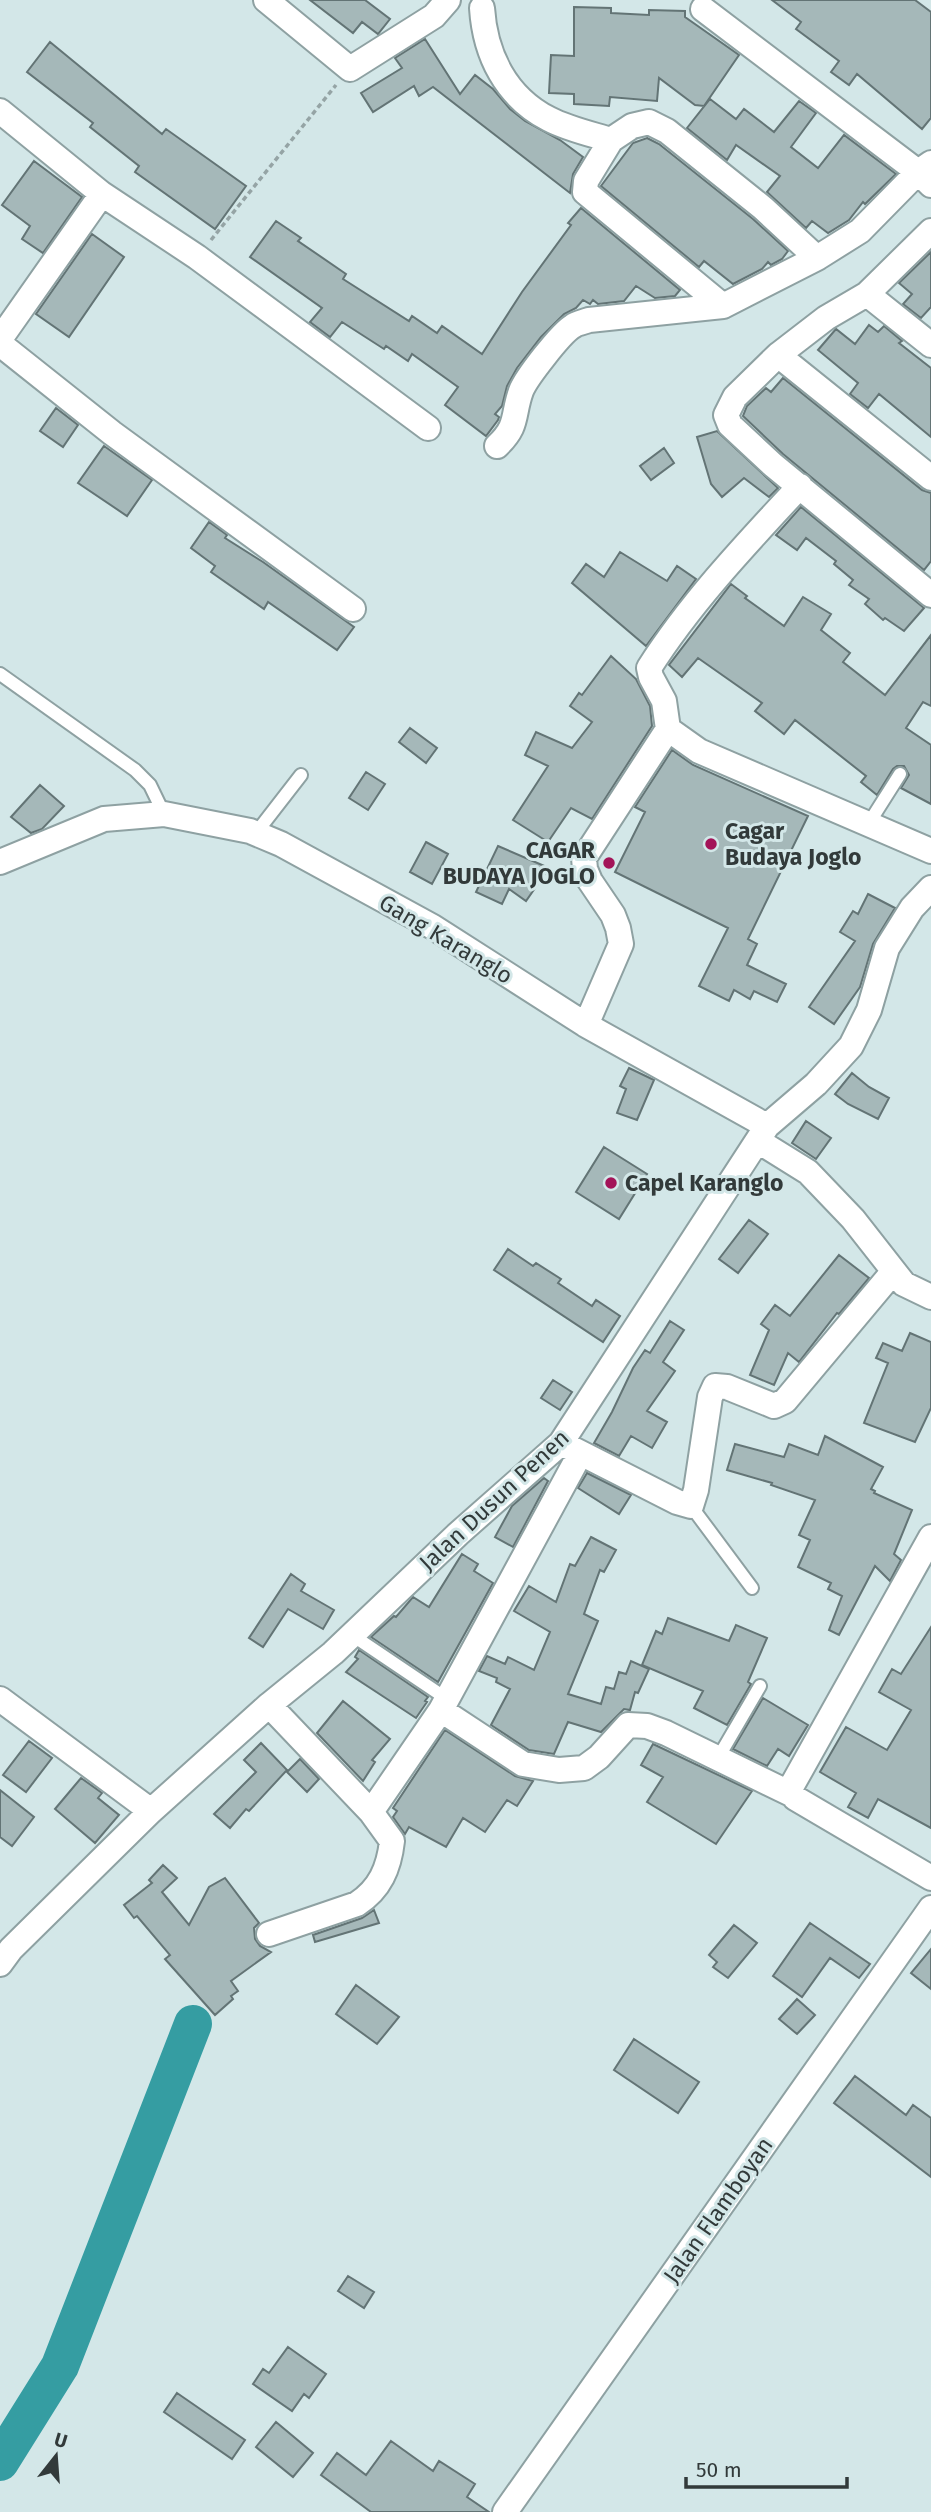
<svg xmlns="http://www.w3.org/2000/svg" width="931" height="2512" font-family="'Fira Sans',sans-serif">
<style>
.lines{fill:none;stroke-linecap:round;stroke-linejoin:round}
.river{stroke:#359da2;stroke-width:38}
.building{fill:#a5b8b9;stroke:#637475;stroke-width:2}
.lane-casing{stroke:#8ea1a2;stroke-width:16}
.street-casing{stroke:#8ea1a2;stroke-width:28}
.path{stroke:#95a4a5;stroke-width:3.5;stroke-dasharray:5 3.5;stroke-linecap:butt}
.lane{stroke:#fff;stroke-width:12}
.street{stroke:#fff;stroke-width:24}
.poi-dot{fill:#a31358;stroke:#d3e7e8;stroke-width:2.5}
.labels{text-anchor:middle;stroke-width:6;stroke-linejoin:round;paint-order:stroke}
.poi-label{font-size:23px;font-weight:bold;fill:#323a3a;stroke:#d3e7e8;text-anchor:start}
.street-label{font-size:23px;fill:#323a3a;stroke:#d3e7e8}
</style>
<rect width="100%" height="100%" fill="#d3e7e8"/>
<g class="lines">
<path class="river" d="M0,2462L60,2366L193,2024"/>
</g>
<path class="building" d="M310,0H365L390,19L378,34L362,22L353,33Z
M772,0H915L931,12V118L922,129L857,74L849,85L831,72L839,61L796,29L801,22Z
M574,7L611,8V13L649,15V10L685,11V17L739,55L704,106L695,105L659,78L657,101L610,97L609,106L574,104V94L549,93L551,55L574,56Z
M425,39L460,94L475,75L493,89L510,109L525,121L560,140L583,157L573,174L570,193L433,87L419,96L414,86L373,112L361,93L402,68L395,58Z
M50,42L162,134L166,129L246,186L215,229L135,172L139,166L90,127L93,123L27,72Z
M710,99L736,119L744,109L774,132L799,101L816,113L791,147L818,168L844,135L896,174L865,204L863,202L849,220L828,233L812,221L806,228L767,192L780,176L736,145L727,160L687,128Z
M647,138L659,144L753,219L788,251L782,259L771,265L768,262L762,269L733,284L704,261L699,267L601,186L633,143Z
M34,161L82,197L43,253L22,239L30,226L2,205Z
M581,208L680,290L675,296L655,298L636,286L624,301L598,304L593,300L590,304L583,300L576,308L564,314L541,337L517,368L507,386L502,406L495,414L499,417L498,420L486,436L445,405L458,387L412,354L408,361L386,346L384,349L342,322L330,337L310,322L322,308L250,257L276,221L301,238L298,241L346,274L343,279L409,321L412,316L437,333L442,326L482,354L522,292L571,225L568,223Z
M92,234L124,257L69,337L36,314Z
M931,252V307L921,318L903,304L912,294L899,283Z
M869,325L878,332L884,326L902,341L899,343L931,368V437L879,394L868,408L850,394L858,383L818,350L836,329L855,344Z
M783,378L922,490L931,493V561L924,570L783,454L743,416L747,406L766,388L771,392Z
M56,408L78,425L63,447L40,431Z
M717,431L778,488L769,497L744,478L722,497L711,484L697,437Z
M104,446L152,480L127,516L78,483Z
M664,448L674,463L651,480L640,466Z
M801,507L924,608L904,631L885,618L883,620L865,604L869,599L849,585L853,580L834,564L836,561L806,538L797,550L776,535Z
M209,522L227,535L225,538L263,562L354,627L337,650L268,602L264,609L211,572L215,566L191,548Z
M620,552L667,581L677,566L696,579L646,646L572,583L586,564L604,577Z
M731,584L747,596L745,598L784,626L803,597L831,614L821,630L850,653L843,662L885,695L931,635V706L923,702L906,728L931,745V804L901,788L909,775L904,766H897L893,769L877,795L861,782L866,776L795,720L784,734L755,711L762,703L698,658L682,677L669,665Z
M611,656L636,679L650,706L652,726L592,819L571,808L548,842L513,820L548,766L525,755L536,732L572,748L592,722L570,706L579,693L582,695Z
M410,728L437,748L426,763L399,742Z
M672,750L693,765L808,816L748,939L757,944L747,965L786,984L777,1002L754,991L750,999L734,990L729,1001L699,986L728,928L615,872L645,812L635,807Z
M366,772L385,784L368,810L349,798Z
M40,785L64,806L42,829L31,833L11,817Z
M426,842L448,854L432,884L410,872Z
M498,846L549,868L526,901L509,889L502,904L476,892Z
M868,894L895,908L873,944L860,987L834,1024L809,1007L855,941L840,932L853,911L858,914Z
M629,1068L654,1080L637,1120L617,1113L626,1089L620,1086Z
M852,1073L869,1087L889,1098L878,1119L848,1104L835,1094Z
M806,1121L831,1138L816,1159L792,1143Z
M604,1147L647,1174L619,1219L576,1192Z
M749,1220L768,1234L738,1273L719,1259Z
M508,1249L533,1266L536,1263L561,1279L558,1283L592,1306L596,1300L620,1316L603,1342L494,1270Z
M839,1255L869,1278L839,1314L837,1313L799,1362L788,1353L774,1385L750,1375L769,1330L761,1324L775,1305L790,1316Z
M670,1321L684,1330L663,1362L675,1371L647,1411L667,1422L652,1448L631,1436L619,1456L594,1443L612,1412L633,1368L645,1350L650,1353Z
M910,1333L931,1342V1408L915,1442L864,1423L888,1363L876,1358L883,1343L902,1351Z
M553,1380L572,1392L560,1410L541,1398Z
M825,1436L883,1467L871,1489L875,1491L874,1493L912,1510L894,1554L901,1560L890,1581L875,1566L839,1635L829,1630L842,1596L828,1589L831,1583L798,1567L810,1540L799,1535L815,1500L771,1485L772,1483L727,1470L735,1444L784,1457L789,1444L818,1455Z
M587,1473L631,1495L619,1514L578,1488Z
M544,1478L548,1481L513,1547L495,1537L512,1506Z
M591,1537L616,1550L604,1572L600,1570L584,1614L598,1621L568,1694L601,1704L606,1687L614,1689L619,1672L626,1674L631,1661L649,1669L638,1693L635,1692L630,1710L624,1709L601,1732L568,1722L554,1754L529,1750L491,1725L510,1689L496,1682L497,1678L479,1671L487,1656L505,1664L508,1657L534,1670L550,1632L514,1611L529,1586L556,1602L570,1564L575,1566Z
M462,1554L478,1564L474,1571L493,1583L438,1682L371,1637L394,1616L396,1617L413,1597L429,1607Z
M291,1574L305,1584L301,1591L334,1610L323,1629L288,1609L263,1647L249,1638Z
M668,1618L729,1641L736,1625L767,1638L748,1682L751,1684L727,1725L694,1708L703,1691L642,1665L656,1631L662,1634Z
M931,1627V1828L878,1799L868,1818L848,1807L856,1793L820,1772L846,1727L887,1750L911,1710L879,1692L892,1669L901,1674Z
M359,1650L428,1697L425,1701L427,1702L416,1718L346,1672L358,1659L355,1657Z
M763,1698L808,1725L789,1756L778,1749L767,1766L733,1749Z
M343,1701L390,1739L372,1760L375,1762L363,1781L317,1733Z
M445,1730L515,1776L533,1781L517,1806L507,1800L485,1832L463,1818L446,1847L409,1827L405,1834L393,1817L397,1811L393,1808Z
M29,1741L52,1758L26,1792L3,1775Z
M261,1743L287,1770L249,1811L246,1809L230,1828L214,1814L256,1772L244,1760Z
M653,1744L752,1791L716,1844L647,1802L663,1777L641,1765Z
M300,1759L319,1779L307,1792L287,1772Z
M81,1778L102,1793L98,1798L119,1815L95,1843L55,1809Z
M0,1790L34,1817L12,1846L0,1837Z
M163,1865L177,1878L162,1892L189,1925L209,1887L225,1878L259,1923L254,1928L255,1939L260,1946L271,1952L231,1981L238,1991L231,1996L233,1999L215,2015L165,1959L170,1955L137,1916L134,1918L124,1905L152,1883L149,1880Z
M374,1910L379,1923L315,1942L313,1935L362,1918Z
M810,1923L870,1964L859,1978L830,1958L802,1997L773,1976Z
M734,1925L757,1943L728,1978L713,1967L717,1962L709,1955Z
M931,1949V1989L911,1973Z
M356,1985L399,2017L377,2044L336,2014Z
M797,1999L815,2015L797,2034L779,2019Z
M634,2039L699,2082L678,2113L614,2070Z
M855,2076L906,2115L913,2105L931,2118V2177L834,2103Z
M348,2276L374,2292L364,2308L338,2291Z
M288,2347L326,2374L309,2398L304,2394L292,2411L253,2384L263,2369L269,2373Z
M177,2393L245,2440L232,2459L164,2412Z
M276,2422L313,2453L293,2477L256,2447Z
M391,2441L433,2471L439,2461L475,2484L467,2497L489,2512H371L321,2475L337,2453L366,2475Z"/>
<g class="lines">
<g class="lane-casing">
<path id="lane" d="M0,674L135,770L150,785L164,814
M869,823L900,774
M256,833L301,775
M691,1506L752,1588
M352,1635L447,1699
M718,1758L760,1686"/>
</g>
<g class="street-casing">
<path id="street" d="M266,0L350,69L434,16L448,0
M482,8C485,55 506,97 549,119C568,129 591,134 611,140L632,126L649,122L667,131L763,208L817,258
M703,9L918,172L931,185
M0,111L102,194L197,257L428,428
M611,140L586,181L585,192L723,306
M931,231L867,294L826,318L778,355L735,397L726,415L730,425L773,465L931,595
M867,294L931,345
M0,339L102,194
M0,344L112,433L353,609
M778,355L931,478
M497,446C519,425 512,416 521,391C526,378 561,333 573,326C577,323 584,322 589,320L723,306L817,258L860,231L918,172L931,163
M668,729L699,751L931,851
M0,862L104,819L164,814L250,831L281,844L433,927L586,1025L767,1126
M586,1025L621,944L618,928L613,915L590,881L585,869L584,858L668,729L664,701L651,677L649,668C691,602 747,543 800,486
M758,1141L808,1172L853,1219L904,1284L931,1297
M561,1443L677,1502L691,1506L696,1490L710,1397L715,1386L727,1387L774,1406L785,1401L893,1272
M931,1537L790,1789L795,1798L931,1878
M0,1699L151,1811
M441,1710L523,1764L559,1770L584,1768L599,1757L628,1725L647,1726L666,1733L791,1794
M371,1812L441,1710L580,1454
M269,1934L357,1904C380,1889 389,1868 392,1841L371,1812L269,1705
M0,1964L11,1949L151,1811L269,1705L333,1653L458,1534L561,1443L767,1126L816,1084L851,1046L869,1010L887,948L912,908L931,888
M505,2512L931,1908"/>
</g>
<path class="path" d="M211,240L336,85"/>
<use href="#lane" class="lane"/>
<use href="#street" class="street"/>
</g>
<g class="poi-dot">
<circle cx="711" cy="844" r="7"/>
<circle cx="609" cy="863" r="7"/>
<circle cx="611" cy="1183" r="7"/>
</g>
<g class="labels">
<g class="poi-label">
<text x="725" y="839">Cagar<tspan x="725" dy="26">Budaya Joglo</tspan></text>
<text x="595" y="858" text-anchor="end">CAGAR<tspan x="595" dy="26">BUDAYA JOGLO</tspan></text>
<text x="625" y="1191">Capel Karanglo</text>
</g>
<g class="street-label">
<text transform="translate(446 939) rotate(31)" y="8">Gang Karanglo</text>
<text transform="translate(494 1500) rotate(-43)" y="8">Jalan Dusun Penen</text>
<text transform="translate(718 2210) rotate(-55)" y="8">Jalan Flamboyan</text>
</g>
</g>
<g transform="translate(56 2456) rotate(17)" stroke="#d3e7e8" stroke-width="5" paint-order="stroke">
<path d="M0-5L12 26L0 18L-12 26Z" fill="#323a3a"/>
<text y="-10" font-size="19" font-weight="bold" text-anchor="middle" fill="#323a3a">U</text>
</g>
<path d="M686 2477v10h161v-10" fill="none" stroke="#323a3a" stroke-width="3.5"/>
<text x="696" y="2477" font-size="21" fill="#323a3a" stroke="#d3e7e8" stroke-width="5" paint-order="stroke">50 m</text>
</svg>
